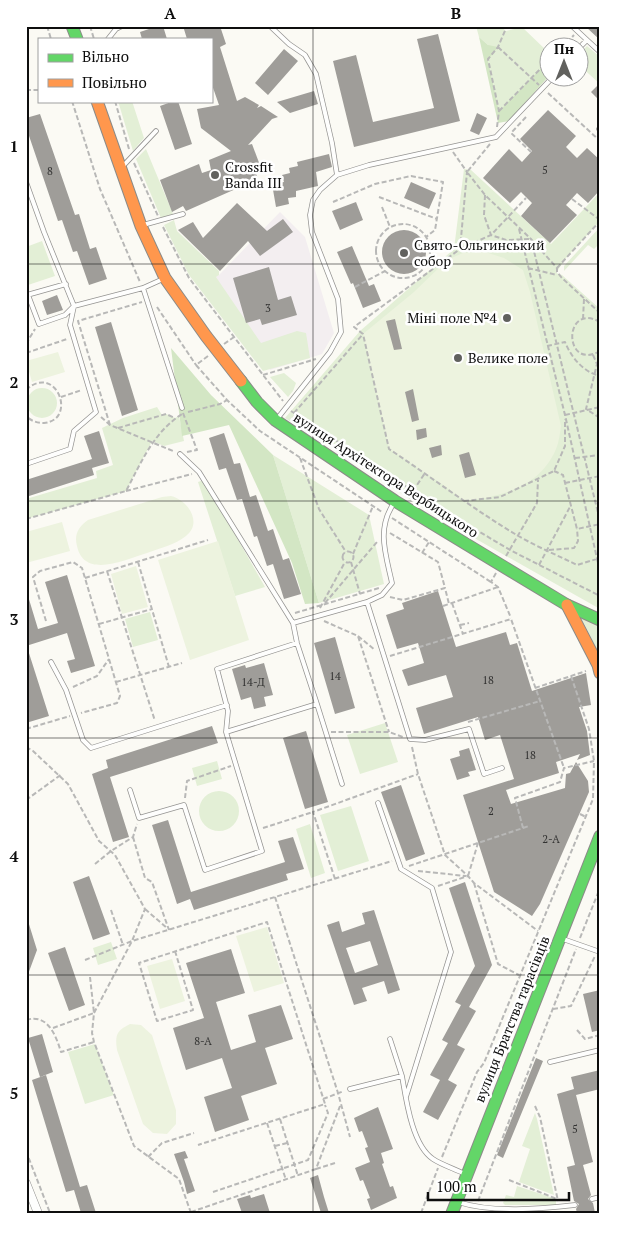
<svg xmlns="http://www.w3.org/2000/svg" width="626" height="1239" font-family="'PT Serif',serif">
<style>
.industrial{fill:#f3eef0}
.green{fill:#e3efd6}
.forest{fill:#d3e6c4}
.pitch{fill:#edf3df}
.building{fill:#9f9d99;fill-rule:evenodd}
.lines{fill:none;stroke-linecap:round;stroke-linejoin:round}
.lane-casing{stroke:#959492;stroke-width:5.5}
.street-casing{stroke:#959492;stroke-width:9}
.fast-casing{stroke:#8b8b88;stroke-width:13}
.slow-casing{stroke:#8b8b88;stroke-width:13}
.path{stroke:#b8b8b7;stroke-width:2;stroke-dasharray:5 2.5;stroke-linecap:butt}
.lane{stroke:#fefefd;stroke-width:4}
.street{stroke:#fefefd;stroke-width:8}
.fast{stroke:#63d668;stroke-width:11}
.slow{stroke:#ff974d;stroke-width:11}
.grid{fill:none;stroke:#0e0e0e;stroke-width:1;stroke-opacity:0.55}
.poi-dot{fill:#61615e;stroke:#fff;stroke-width:2}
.labels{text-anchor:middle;stroke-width:5;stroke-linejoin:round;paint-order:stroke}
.number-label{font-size:11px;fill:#323231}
.poi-label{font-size:14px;fill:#0e0e0e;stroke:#fff;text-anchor:start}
.street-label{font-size:14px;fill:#0e0e0e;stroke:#fff}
.neatline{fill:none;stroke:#0e0e0e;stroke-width:2}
.grid-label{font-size:16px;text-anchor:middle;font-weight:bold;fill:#0e0e0e}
</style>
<rect width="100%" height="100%" fill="#fbfaf4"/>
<path class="industrial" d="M280,212L305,237L334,333L322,354L270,370L208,281L219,275Z"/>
<path class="green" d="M476,26H500L506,31L522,27L548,52V61L499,111L488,59V45L479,37Z
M587,46L600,57V84L579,65L578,55Z
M118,101H132L144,138L133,151Z
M146,149L173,214L161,218L136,159Z
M464,169L471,170L551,244L600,192V221L566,258L556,273L562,275L600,309V609L439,518L285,418L360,331L454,249Z
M174,220L177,231L219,271V275L216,277L261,343L297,331L306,333L310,358L263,371L189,275L164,225Z
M600,227V243L594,249L588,245L564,271V266Z
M42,241L55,276L28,285L26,280V247Z
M284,373L296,383L293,391L288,397L270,377Z
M27 403a15 15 0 1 1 30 0a15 15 0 1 1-30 0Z
M157,407L162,415L166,414L175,418L179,416L184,441L164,446L152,441L126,491L26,519V499L97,478L96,471L113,465L102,428L123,418Z
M273,455L369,515L384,584L319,603Z
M204,480L265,587L235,596L198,482Z
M150,612L158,640L133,647L125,619Z
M581,617L600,626V656Z
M385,723L398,762L360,774L347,735Z
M217,761L222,779L197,786L192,768Z
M199 811a20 20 0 1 1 40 0a20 20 0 1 1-40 0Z
M351,806L369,861L338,871L320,815Z
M310,824L325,873L311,878L296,829Z
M111,942L117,959L98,965L93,948Z
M95,1044L114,1095L85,1104L68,1052Z
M535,1113L537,1119L554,1195L519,1182L530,1149L522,1146Z
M517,1186L556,1199V1205H505L503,1203L506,1195L514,1197Z"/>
<path class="forest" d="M479,37L488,45L498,47L488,60L499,111L548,61V77L509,121L498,123Z
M171,348L211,395L273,455L319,603L305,604L292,563L229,425L182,436Z"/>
<path class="pitch" d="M485,252L504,258L523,270L530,292L561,426C560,433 559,442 556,449C540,487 501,497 464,501L442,484L389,449L363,334L414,292L447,260L463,253Z
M58,352L65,372L32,382L26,361Z
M171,496C188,500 203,523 186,536C175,545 160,548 147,553C127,559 84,580 77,546C74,535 78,527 88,520L162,497Z
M62,522L70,551L26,563V532Z
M218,541L249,640L190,660L158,560Z
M136,566L148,607L122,614L111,574Z
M267,927L284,983L254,992L236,936Z
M172,959L185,1001L160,1009L147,966Z
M130,1024L141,1025L152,1035L176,1110V1124L167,1134L153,1133L143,1124L117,1050C115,1035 116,1031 130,1024Z"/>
<path class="building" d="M158,26H163L167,39H142L140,32Z
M183,26H220L226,44L220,47L237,101L245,97L259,105L257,108L261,106L278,117L272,119L248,145L252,144L261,168L255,170L258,179L186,211L183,206L172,212L160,180L199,164L202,173L211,170L209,160L231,151L201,128L197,109L219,105L211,82V39H187Z
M585,26H600V40Z
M438,34L460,121L354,147L333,61L356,55L373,122L434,108L417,39Z
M284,49L298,61L268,95L255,83Z
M600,83V101L591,92Z
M314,91L318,104L290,113L277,102Z
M174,101H178L192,144L175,150L160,106Z
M548,110L576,136L566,147L577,158L587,148L600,160V190L588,203L577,193L566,205L577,215L550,243L521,216L532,203L521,192L510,203L483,178L509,149L522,162L532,151L520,139Z
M477,113L487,118L479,135L470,131Z
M40,114L75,215L79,214L90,249L96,247L107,279L89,285L77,251L73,252L62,220L58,221L26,127V118Z
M329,154L332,167L316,172L318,186L296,191V197L288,198L289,204L276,207L272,184L284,182L282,175L290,173L289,168L298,166L297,162Z
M411,182L436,193L429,209L404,198Z
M356,202L363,220L340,230L332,211Z
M237,203L267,231L283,219L293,232L260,256L248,241L220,271L178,230L193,222L203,238Z
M382 252a22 22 0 1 1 44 0a22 22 0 1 1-44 0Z
M352,246L369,286L374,284L381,301L363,308L353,283L351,284L337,252Z
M269,267L278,300L291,296L297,315L262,325L260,319L246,323L233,278Z
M57,295L63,310L47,315L42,301Z
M395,319L402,349L394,350L386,321Z
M111,322L138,410L122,416L95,327Z
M413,389L419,420L412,422L405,392Z
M426,428L427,437L417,440L416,430Z
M99,431L109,463L92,468L94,475L26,497V480L92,459L84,436Z
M224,433L234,464L240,463L250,497L256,495L268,531L273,529L283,560L289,558L301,594L284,599L273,564L267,566L257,536L254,537L242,499L237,500L226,468L219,470L209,438Z
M441,445L442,455L432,458L429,448Z
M469,452L476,475L465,478L459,455Z
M67,575L95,666L71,673L67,661L75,659L67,633L26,646V596H28L38,629L58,623L45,582Z
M438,591L456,647L506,632L510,645L517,643L532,691L586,673L591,705L579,707L587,731L590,755L577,760L580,754L556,762L559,773L506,790L511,804L565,788L566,774L570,773L576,762L588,781L589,792L540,904L532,916L494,892L463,795L514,779L500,735L485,740L478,717L424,734L416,708L453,697L446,675L408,686L402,670L424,663L418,643L397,649L386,615L404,609L402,603Z
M335,637L355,708L335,714L314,643Z
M26,650H28L49,716L26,723Z
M264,663L273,695L264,697L266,706L254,709L251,697L241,700L232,669L245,665L246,668Z
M212,726L218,743L110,777L129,837L113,842L92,774L108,768L106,760Z
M306,731L328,802L305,809L283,738Z
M469,748L476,770L468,772L470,776L457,780L450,759L460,756L459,751Z
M401,785L425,854L406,861L381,792Z
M168,820L191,892L285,862L278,841L293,837L304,869L286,874L288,880L194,910L190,899L177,904L152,825Z
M89,876L110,934L93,940L73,882Z
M465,882L492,965L469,1007L476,1011L457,1045L465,1049L448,1080L457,1085L438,1120L423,1112L440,1080L430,1075L448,1043L442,1040L461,1005L455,1002L475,966L449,888Z
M374,910L400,990L388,994L384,981L362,988L367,1001L354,1005L327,925L339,921L342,932L365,924L362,913ZM370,941L378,965L355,973L346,948Z
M26,921H28L37,950L27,977Z
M65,947L85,1005L69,1011L48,953Z
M231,949L245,993L216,1002L231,1050L256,1042L248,1015L281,1005L293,1039L265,1048L277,1084L241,1096L249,1120L215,1132L204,1097L232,1088L222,1058L186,1070L173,1028L204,1018L186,963Z
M600,990V1030L592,1032L583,994Z
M42,1034L53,1072L40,1077L28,1038Z
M536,1058L543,1061L503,1158L497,1155Z
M600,1070V1089L576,1095L593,1162L583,1165L591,1195L588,1199L593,1203L595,1213H577L576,1209L579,1204L574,1201L567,1167L575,1165L557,1094L574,1089L571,1077Z
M46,1075L80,1187L87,1185L96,1213H81L74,1190L66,1192L32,1080Z
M378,1107L393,1149L381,1153L384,1163L382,1164L390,1187L393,1186L397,1198L371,1210L367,1199L370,1198L363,1180L360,1181L355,1168L370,1162L365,1148L368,1147L362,1131L359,1132L354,1118Z
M185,1151L188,1158L184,1159L195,1191L187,1194L184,1182L174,1154Z
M318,1175L324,1197L329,1213H321L310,1178Z
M264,1194L270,1213H242L237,1199L250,1195L251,1198Z"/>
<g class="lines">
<g class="lane-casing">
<path id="lane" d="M270,26L289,44L305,55L316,74L332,143L337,175
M572,26L587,40L578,49
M108,39L116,29L122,26
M587,40L600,52
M599,129L600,128
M123,166L156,131
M26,182L44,232L74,306L70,325L96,412L74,431L70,449L26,464
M143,225L183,214
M143,288L182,408
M27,295L66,284
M28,295L39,324L65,315L74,306L143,288L163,279
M277,419L330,352L341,332L338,299L312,232L310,215L313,200L320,190L337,175L369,165L496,137L552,78
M180,454L199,472L293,623L297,643L317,704L226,732
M367,602L410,739L425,740L469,729L484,774L502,768
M293,623L367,602L382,595L392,583C386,555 376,529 394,503
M51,662L66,690L83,740L91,748L227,705
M317,704L342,784
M130,790L139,818L184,805L205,870L262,851L226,732L228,711L217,669L297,643
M378,803L401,869L432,888L451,952L406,1097
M563,939L600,952
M390,1039L402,1076
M550,1062L600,1050
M350,1089L402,1076C406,1099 412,1145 433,1159C442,1165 455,1169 465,1174
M592,1199L600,1197
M458,1202C492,1213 540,1209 575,1205"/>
</g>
<g class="street-casing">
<path id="street" d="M26,1183L38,1213"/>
</g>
<g class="fast-casing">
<path id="fast" d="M72,26L77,39
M241,381L257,402L275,420L395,501L567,605L600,620
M452,1213L600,836"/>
</g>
<g class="slow-casing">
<path id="slow" d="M97,101L141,226L165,278L206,336L241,381
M567,605L598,665L600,673"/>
</g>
<path class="path" d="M47,26L51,39
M90,26L94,39
M498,47L539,85
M562,48L574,35
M26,90H39
M548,93L600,141
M72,101L100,189L140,282
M115,101L129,149
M499,111L548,61
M526,117L511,133L531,152
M497,127L499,111L488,59L498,47L507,26
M490,144L467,172L485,195L531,239L600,521
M453,152L467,172L460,249L354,327L363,334L389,449C431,477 472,508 515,534C535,546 557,555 577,565L600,558
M134,163L158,216
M485,195L484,215L491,235L506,240L531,239L557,268V272L562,278L600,313
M379,197L437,219
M572,199L600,220
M333,202L375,184L411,176L443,182L435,230L426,237
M382,207L390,227
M376 251a27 27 0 1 1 54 0a27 27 0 1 1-54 0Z
M163,227L189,278L283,401
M519,229L565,415L600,572
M460,249L491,235L526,198
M528,268L557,275
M557,268L600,221
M355,287L385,271
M157,307L196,365
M583,319L584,299
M600,322C563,301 563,372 600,351
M26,344L35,329
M224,344L234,337
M547,346L565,342C571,357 583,372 600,376
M26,353L67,339
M593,355L597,364L586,409L600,418
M208,356L196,365L227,400L260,431L382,512
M263,375L316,359
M26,390C56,362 78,420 44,423C37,423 31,421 26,416
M61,397L82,390
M291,411L431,503L510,550L600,596
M188,412L220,404L227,400
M183,413L197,450L187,452
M294,413L363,334
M565,415L600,407
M101,417L110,425L173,451
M110,425L78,321L142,302
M118,428L166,414L175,418
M300,458L319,509L346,552
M575,458L600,455
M554,471L563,475L577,529L600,524
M565,483L600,476
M126,491L192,474
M413,491L425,473
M464,501L500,497L554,471L565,446V419
M392,518L491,582
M26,519L126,491C142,461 153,433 182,414
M390,533L438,562L445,588
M549,550L574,548L578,541L577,529
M342.5 557a5.5 5.5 0 1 1 11 0a5.5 5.5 0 1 1-11 0Z
M422,553L429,542
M353,554L373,506
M506,556L537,503L538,480
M138,562L169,667
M351,562L360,594
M539,565L571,505
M107,571L155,721
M496,573L491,582L498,587L511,618
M85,578L208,540
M390,597L403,600L445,588L449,604L498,587
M325,603L377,542
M452,603L463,634
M443,606L449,604
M320,608L345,562
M295,613L379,588
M46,621L33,577L40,571L73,562L82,568L120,696L117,703L81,713
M324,621L358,636L389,732
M99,624L152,609
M460,625L469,623
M358,636L375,650
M390,656L511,619L564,768
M116,682L182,663
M73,687L97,676L109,659
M535,688L586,671
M468,722L540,701
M26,729L70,716
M331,732H389L403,737
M26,747L33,751L68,784L99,841L115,855L145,909L132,941L94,1013L92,1033L94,1042L134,1146L179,1179L191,1213
M412,747L418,774L445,855L468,876
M185,798L187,781L231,766
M26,800L62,774
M580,814L586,817
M263,828L313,812
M523,828L529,826
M133,837L145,878L152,882L169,930
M95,864L111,851L133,837L137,824
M409,866L523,828L515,798L560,782L564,768L594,761
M418,871L466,876
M468,876L478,843
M335,879L313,812L418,774
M474,883L498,964L519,975
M438,886L468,876L474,883L538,931
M275,897L338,1093L350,1137
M145,909L167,928
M111,910L123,945
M580,938L600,888
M175,951L193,1010L157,1021L139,963L267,922L325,1104L198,1145
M85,960L132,941L392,861
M553,1009L571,1006L595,956
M26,1020C48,1013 56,1036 61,1052L94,1042
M53,1028L94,1013L90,977
M577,1030L585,1039L600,1035
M323,1099L344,1091
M535,1106L540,1117L558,1201
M280,1119L298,1176
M267,1123L286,1180
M275,1146L287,1143
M26,1151L50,1213
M148,1157L162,1143L194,1133
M442,1157L477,1072L484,1063L593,799L594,761L589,729L571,676
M316,1169L335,1163
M509,1180L557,1199
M213,1192L308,1160L328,1113L325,1105
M478,1201L576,949
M191,1212L316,1169L340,1106
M421,1213L438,1168"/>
<use href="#lane" class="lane"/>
<use href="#street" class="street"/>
<use href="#fast" class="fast"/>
<use href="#slow" class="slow"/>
</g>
<path class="grid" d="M313,26V1213M26,264H600M26,501H600M26,738H600M26,975H600"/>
<g class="poi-dot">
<circle cx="215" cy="175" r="5"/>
<circle cx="404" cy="253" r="5"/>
<circle cx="507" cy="318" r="5"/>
<circle cx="458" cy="358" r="5"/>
</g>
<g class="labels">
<g class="number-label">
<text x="545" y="174">5</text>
<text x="50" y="175">8</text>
<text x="268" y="312">3</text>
<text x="335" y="680">14</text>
<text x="488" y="684">18</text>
<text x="253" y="686">14-Д</text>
<text x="530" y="759">18</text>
<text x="491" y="815">2</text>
<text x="551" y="843">2-А</text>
<text x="203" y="1045">8-А</text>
<text x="575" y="1133">5</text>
</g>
<g class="poi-label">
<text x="225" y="172">Crossfit<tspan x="225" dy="16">Banda III</tspan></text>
<text x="414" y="250">Свято-Ольгинський<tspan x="414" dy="16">собор</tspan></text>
<text x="497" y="323" text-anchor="end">Міні поле №4</text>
<text x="468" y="363">Велике поле</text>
</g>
<g class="street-label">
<text transform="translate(386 475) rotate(33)" y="5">вулиця Архітектора Вербицького</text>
<text transform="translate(512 1019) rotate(-68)" y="5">вулиця Братства тарасівців</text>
</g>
</g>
<rect width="626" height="1239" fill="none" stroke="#ffffff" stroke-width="55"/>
<rect x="38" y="38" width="175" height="65" fill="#ffffff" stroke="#9f9f9f"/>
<rect x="48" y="54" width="25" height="8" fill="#63d668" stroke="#9f9f9f"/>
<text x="82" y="62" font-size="15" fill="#0e0e0e">Вільно</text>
<rect x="48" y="79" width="25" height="8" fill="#ff974d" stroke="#9f9f9f"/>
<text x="82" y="88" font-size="15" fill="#0e0e0e">Повільно</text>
<g transform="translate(564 62)"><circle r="24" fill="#ffffff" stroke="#9f9f9f"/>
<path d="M0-4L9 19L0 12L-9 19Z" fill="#61615e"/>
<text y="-8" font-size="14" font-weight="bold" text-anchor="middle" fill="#0e0e0e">Пн</text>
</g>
<path d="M428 1192v8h141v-8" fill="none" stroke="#0e0e0e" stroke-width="2.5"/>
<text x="436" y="1192" font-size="15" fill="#0e0e0e" stroke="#ffffff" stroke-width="4" paint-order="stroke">100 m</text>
<rect x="28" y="28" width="570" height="1184" class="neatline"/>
<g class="grid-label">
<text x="170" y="19">A</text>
<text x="456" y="19">B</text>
<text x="14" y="152">1</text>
<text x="14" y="388">2</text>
<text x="14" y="625">3</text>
<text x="14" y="862">4</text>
<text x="14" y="1099">5</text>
</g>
</svg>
